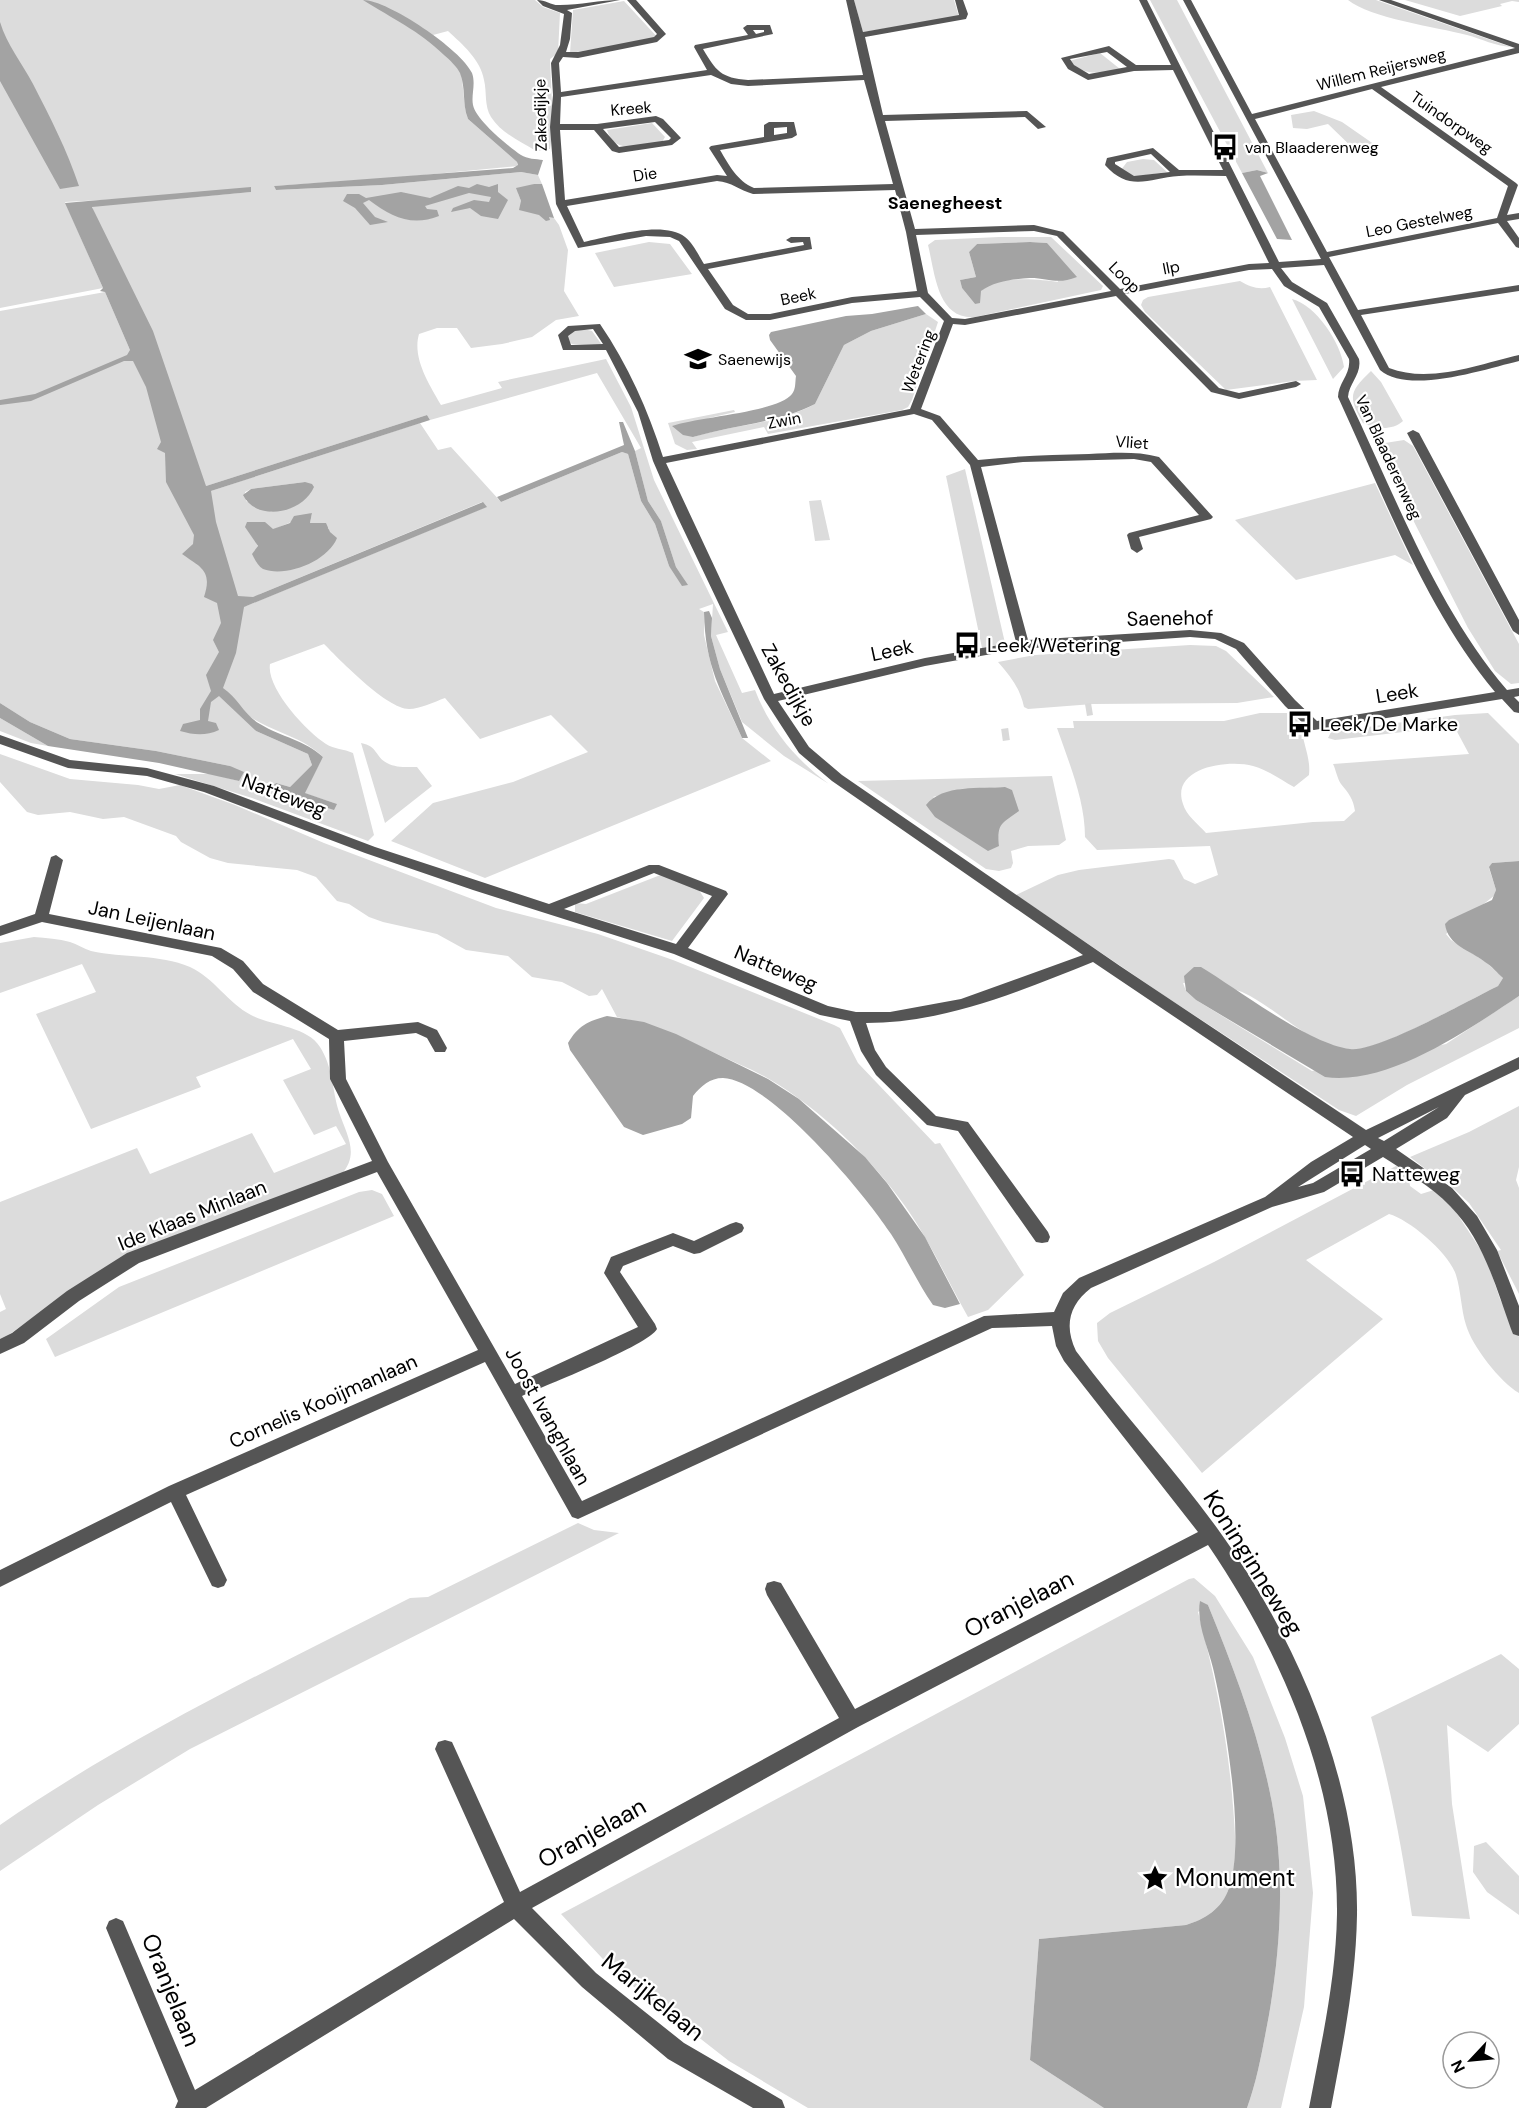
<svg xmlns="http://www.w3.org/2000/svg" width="1519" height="2108" font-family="'DM Sans',sans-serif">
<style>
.green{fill:#dcdcdc;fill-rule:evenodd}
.water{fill:#a3a3a3}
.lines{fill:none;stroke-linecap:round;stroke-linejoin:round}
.minor-tunnel{stroke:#d9d9d9;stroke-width:12;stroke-dasharray:12 6;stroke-linecap:butt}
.minor{fill:#555;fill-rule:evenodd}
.labels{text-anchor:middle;stroke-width:4.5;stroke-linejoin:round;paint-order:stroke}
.far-street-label{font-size:16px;fill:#000;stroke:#fff}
.far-poi-label{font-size:16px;fill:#000;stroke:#fff;text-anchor:start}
.far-neighbourhood-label{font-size:18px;font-weight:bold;fill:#000;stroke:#fff}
.street-label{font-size:20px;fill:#000;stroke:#fff}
.poi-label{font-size:20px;fill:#000;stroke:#fff;text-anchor:start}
.near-street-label{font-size:24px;fill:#000;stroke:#fff}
.near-poi-label{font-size:24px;fill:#000;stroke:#fff;text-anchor:start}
</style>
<rect width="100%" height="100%" fill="#fff"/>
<path class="green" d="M0,0H535L543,7L560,13L558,53L550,59L553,127L550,149L536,151C520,141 501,133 491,117C484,106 487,92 484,80C481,60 462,44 448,31L433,35C440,41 449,47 455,54C464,65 462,103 468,119L517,162L518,166L392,178L274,186L276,190L382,185L521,172L538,175L542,184H534L518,193L521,201L554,218L559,225L568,250L564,291L579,316L556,320L532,337L502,344L471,348L457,328H437L419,334C412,358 429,384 441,405L502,388L498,382L606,359L631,407L654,480L728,632L716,635L742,693L755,690C770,729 796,760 829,784L784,756L742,722L720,669L711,636L713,604L699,609L704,612V635L715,681L742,738L771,761L485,878L391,841L433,803L513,782L588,752L551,715L480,739L445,698C434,702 420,709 409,709C387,709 340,660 324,644L270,664C266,688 306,731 326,744C334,749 344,749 353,753L374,835L368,841L252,798L175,774H212L239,781L230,766L156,751L70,739L30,722L0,703V311L105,292L130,350L92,206L251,192L65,202L103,288L0,308ZM597,373L641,448L635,451L648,501L661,521L676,567L685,581L669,566L655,524L641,501L628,454L622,452L501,502L451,447L438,450L420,423L211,491L206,486L427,415L430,420ZM305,482L272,512L246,501L245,492L251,489ZM482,502L486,507L246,606L260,594ZM312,513L310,523L329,528V532L258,547L254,538ZM246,714C270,732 302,736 323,757L304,793L337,804L270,789L276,783L290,787L312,765L308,754L256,731Z
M854,0H954L959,17L863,32Z
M1150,0H1177L1268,173L1257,170L1242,173Z
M1348,0H1376L1511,47C1495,46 1482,39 1467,35C1436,27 1370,18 1348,0Z
M1405,0H1519V2L1512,1L1500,4L1502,6L1460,16Z
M624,1L659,39L570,53L573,10Z
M1100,53L1120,69C1100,73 1085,77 1069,61Z
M1314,111L1342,122L1378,147L1358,153L1328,124L1307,129L1293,128L1291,115Z
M652,123L665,137L662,142C642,145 615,156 607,130Z
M1143,159L1154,160L1167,172L1132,177L1121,170L1127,162Z
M999,237H1051L1103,286L1101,290L975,317C937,320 935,273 928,245L935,240ZM1030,242L1047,243L1058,282C1039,279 994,275 981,291C978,294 977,300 975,304L962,288L960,280L976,277L969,252L977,244Z
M649,242L670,244L692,274L614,287L595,253Z
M1240,281C1250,287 1259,290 1270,287L1317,380L1294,381L1226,390L1145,312L1141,305L1143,300L1148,297Z
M1292,299C1316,305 1341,343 1344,367L1333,379Z
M926,314L938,322L912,400L908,407L902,410L768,434L764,427L692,442L697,449L687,450L675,444L668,423L734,410L735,412L709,418L693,437C733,425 778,424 815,404L844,345L871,331Z
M583,329L592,331L602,345L572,344L566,340L569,332Z
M1371,371L1381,382L1403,421C1392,431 1375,429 1363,423C1348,397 1349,392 1371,371Z
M1404,440L1413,446L1519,644V683L1511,684L1495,671L1468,628L1379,453L1385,443Z
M965,469L1005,643L982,648L946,476Z
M1375,483L1413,565L1395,555L1296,580L1235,520Z
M821,500L830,540L815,541L809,501Z
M1190,645L1216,646L1226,651L1274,697L1237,703L1093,704L1028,709L1024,707C1020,688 1011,677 998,662L1035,655Z
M1260,713H1290L1301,724C1302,742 1311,757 1309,775L1294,787C1281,780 1268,770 1253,766C1229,759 1170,767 1183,804C1186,815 1198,824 1206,833L1313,822L1344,821L1355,811C1353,798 1349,794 1341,784C1337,778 1336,770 1333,764L1469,754L1454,726L1335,740L1328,738L1331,732L1455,715L1488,713L1519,744V861L1492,863L1489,868L1496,890L1495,895L1446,934L1451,940L1486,962L1503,978L1498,986C1469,1000 1378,1052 1351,1050C1309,1046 1279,1009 1242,992C1228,986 1200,985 1183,983L1186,991L1196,1000L1312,1071L1446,1044L1519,996V1028L1407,1085L1356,1116L1339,1110L1165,996L1016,895L1058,875L1079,870L1169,859L1174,860L1184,879L1195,884L1218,875L1210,846L1097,850L1085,837C1085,800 1069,763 1057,728H1074L1073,721H1224Z
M0,718L48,746L31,743L0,731Z
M361,743C378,746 375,757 387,763C396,768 407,767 417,767L432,786L385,823Z
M0,754L70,779L138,785L159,789L180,785L235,805L324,843L496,908L598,934L673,960L834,1025L840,1028L858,1063L935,1144L940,1143L1024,1275L988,1310L968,1317C947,1280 930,1241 905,1206C871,1158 820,1109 769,1079C752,1069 733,1062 715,1053C683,1038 652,1024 617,1017L602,989L597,995L589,996L562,982L532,977L508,956L466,950L437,934L383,922L369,917L349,904L337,901L316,877L297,870L228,863L210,858L181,842L176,836L124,817L103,819L70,812L38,815L27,812L0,782Z
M1052,776L1066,840L1059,845L1028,846L1011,851L1013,863L1011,868L999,871L986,869L858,781ZM1005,787L998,828L999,846L933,797L961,789Z
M663,874L699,890L704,898L672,941L575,912V903L586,904Z
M34,937C46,938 59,939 70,942C77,944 84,949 91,951C123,958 159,954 190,967C214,978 228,1003 251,1015C272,1026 307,1026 320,1047C333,1067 332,1090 339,1112C347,1136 360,1154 341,1175L89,1278L0,1341V1312L6,1309L0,1294V1202L137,1148L150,1174L252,1133L274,1173L346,1144L336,1126L314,1135L283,1080L311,1069L293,1039L196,1077L201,1087L91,1129L36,1014L96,992L82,964L0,993V943Z
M1519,1106V1167L1516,1180L1519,1188V1294L1497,1251L1501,1250L1469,1203L1439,1175L1436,1177L1410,1157L1469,1132Z
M1396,1166L1408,1171L1410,1186L1421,1194L1434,1190L1456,1212L1486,1258L1500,1299L1519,1337V1393C1500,1382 1472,1346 1466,1325C1461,1309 1461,1291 1456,1275C1449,1253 1410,1220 1389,1214L1306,1260L1383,1319L1202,1473L1108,1358L1098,1341L1097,1323L1110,1313L1214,1262Z
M372,1190L382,1194L394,1216L55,1357L46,1339L119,1287L359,1192Z
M578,1523L594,1530L619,1533L190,1749L98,1805L0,1871V1825C129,1736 271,1669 410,1598L428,1597Z
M1194,1578L1215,1596L1253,1657L1285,1738L1303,1796L1313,1893L1304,2007L1281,2108H1247C1258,2078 1263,2046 1269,2015C1281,1946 1285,1872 1272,1803C1259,1734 1234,1669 1208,1605L1198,1612C1215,1676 1228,1740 1233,1806C1235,1832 1238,1863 1229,1888C1222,1909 1205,1919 1186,1925L1039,1939L1030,2060L1104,2108H808L729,2061L615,1972L561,1914L1189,1579Z
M1501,1654L1519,1669V1724L1488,1752L1447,1725L1452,1804L1470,1919L1412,1916C1402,1848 1390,1783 1371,1717Z
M1486,1842L1519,1876V1915L1487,1892L1473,1872L1474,1846Z"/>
<path class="water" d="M363,0C388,0 462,50 472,73C476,84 471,95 473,105C476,120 508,146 521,155C527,159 536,159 543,160L538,175L521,172L382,185L276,190L274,186L513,168L518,165L517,162L468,119C462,104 466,88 460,73C457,67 450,60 444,55C418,30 393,19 363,0Z
M0,22C7,45 22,63 33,84C50,117 67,150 79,186L60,189L0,81Z
M1257,170L1268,173L1260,176L1292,240L1277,239L1242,173Z
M477,184L489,187L498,184V192L508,200L498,219L481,216L470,208L451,212L453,208L474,200L489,202L491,197L469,193L425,206L427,209L437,210L439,216C412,227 391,217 369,200L363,203L375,217L388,222L370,225L355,208L343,201L347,194H359L366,198L401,192L430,198L458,186L469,188Z
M534,184H542L554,218L549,217L550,220L546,221L539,215L519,210L521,201L516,188Z
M251,187V192L92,207L153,331L206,486L427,415L430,420L211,491L216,522L238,596L253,597L483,502L487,507L244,607L236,653L223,688C238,698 244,715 260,724C281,737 305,740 323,757L305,793L337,804L334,810L269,789L276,783L290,787L312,765L308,754L256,731L219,696L211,702L208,721L216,723L219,730C206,736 194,735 180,731L183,724L200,720V709L211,691L206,675L219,652L213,640L221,623L217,603L204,597C213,570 200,567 182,554L193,544L194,535L166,482L165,453L157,449L161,442L146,387L133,361H124L31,401L0,405V400L35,394L127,355L130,350L105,292L100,291L103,288L65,203Z
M1030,242L1047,243L1077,277C1057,285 1049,278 1030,278C1014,279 994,281 981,291L980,303L975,304L962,288L960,280L976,277L969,252L977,244Z
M918,306L926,314L871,331L844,345L815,404C778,423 733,425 693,437L683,435L672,426C697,417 779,412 792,394C796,389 795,382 796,376L770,340L769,335L771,332L846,316L872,314Z
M619,422H623L635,451L648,501L661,521L676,567L688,585L682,586L669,566L655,524L641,501L628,454L622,452L501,502L497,497L624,445Z
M305,482L312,484L314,487C303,513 257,523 243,495L251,489Z
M312,513L310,523H326L330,532L337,538C328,561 286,578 263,569C258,566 255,560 252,554L258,546L245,527L247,522H265L273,529L290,523L294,516Z
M709,611L712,618L711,636L720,669L748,738H742C721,690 705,667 704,612Z
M0,703L30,722L70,739L156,751L230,766L244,772L239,781L159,763L48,746L0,718Z
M1005,787L1012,790L1019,811C1001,824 997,823 999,846L988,851L935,817L926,805C943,784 980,789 1005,787Z
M1519,861V996C1468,1030 1388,1086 1325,1077L1196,1000L1186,991L1184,976L1194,967H1201C1239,990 1309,1044 1350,1049C1376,1053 1469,1000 1498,986L1503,978C1497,973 1492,966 1485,962C1470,950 1448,946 1445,924L1449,920L1492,900L1496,890L1489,867L1492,863Z
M607,1016L644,1022L676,1034L768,1079L799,1099L865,1157L887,1183L925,1237L960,1304L945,1308L933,1305C917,1282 906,1257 891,1234C866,1195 770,1080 723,1078C710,1078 701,1086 693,1096L691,1118L682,1124L643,1135L624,1127L570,1050L568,1043C578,1026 588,1021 607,1016Z
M1200,1601L1208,1605C1234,1669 1259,1734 1272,1803C1285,1872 1281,1946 1269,2015C1263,2046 1258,2078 1247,2108H1104L1030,2060L1039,1939L1186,1925C1205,1919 1222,1909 1229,1888C1246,1840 1225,1719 1213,1668C1208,1647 1196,1623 1200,1601Z"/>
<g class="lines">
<path class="minor-tunnel" d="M1086,710L1092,709
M1002,735L1009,734"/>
<path class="minor" d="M537,0C546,0 552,6 560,5C580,5 600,0 620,0L567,10L572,13L570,39L566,52H578L654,37L657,34L627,0H636L666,34L657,42L578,58L563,57L559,63L561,92L707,70L694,47L695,45L748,35L743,28L747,25H770L773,34L703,49C716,71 721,78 748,80L863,75L846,0H854L863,32L959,15L955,0H963L968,14L966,19L865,37L883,115L1027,111L1046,127L1038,129L1025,117L885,121L915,229L1034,225L1063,232L1120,289L1249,264L1269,263L1226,176C1210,176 1195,175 1179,176C1149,178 1130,193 1105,165L1107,158L1153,148L1179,170H1223L1173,70L1134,71L1088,80L1068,69L1061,58L1109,46L1136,65H1171L1139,0H1147L1279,262L1321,259L1183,0H1191L1252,114L1515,48L1379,0H1391L1519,44V53L1381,87L1516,183L1518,185L1507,215L1519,213V219L1507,221L1519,238V248L1516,247L1498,223L1329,257L1358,310L1519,285V291L1361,315L1389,368C1430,384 1479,364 1519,355V361C1485,369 1409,395 1380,370L1324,265L1281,268L1292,282L1327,303L1359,359C1362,374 1349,383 1348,397C1395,495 1436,607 1507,690L1519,688V696L1514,697L1519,702V713L1514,712L1502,699L1314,730L1309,729L1285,706L1236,649L1215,639L1190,637L1020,649L925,666L778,701L809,747L842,775L1120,966L1366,1130L1519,1057V1069L1465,1095L1447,1118L1396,1149L1452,1188L1477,1216L1497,1250L1519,1306V1336L1513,1334L1511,1329C1496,1287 1483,1239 1450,1206C1431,1186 1406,1172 1383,1157L1324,1192L1272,1207L1091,1288C1069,1305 1064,1326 1076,1351C1121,1412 1173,1467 1217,1528C1295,1635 1359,1781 1357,1915C1356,1980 1343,2044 1331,2108H1309C1321,2044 1336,1980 1337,1914C1338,1782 1281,1652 1208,1545L858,1727L532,1908L596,1973L684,2043L782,2100L785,2108H753L668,2059L582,1987L514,1919L206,2108H175L178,2101L106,1928L109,1921L116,1918L123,1921L195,2090L504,1902L435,1749L438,1742L445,1740L452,1742L520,1892L839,1718L767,1595L765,1589L767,1583L774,1581L781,1583L855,1709L1198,1532L1064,1361L1056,1346L1052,1326L992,1328L578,1519L572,1517L485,1362L186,1495L227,1580L224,1586L218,1588L212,1586L171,1502L0,1587V1570L169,1486L478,1350L377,1172L139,1263L79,1301L24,1343L0,1354V1339L12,1333L67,1291L127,1253L372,1161L330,1079L329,1039L253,992L233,969L212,956L42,922L0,936V926L35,914L51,857L56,855L63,860L49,914L221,948L243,961L263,984L338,1030L418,1022L437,1030L447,1048L445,1052H435L427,1038L416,1033L344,1041L346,1079L388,1162L515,1384L638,1327L604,1273L611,1257L673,1233L694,1241L730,1224L736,1222L742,1224L744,1228L742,1232L700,1253L694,1254L673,1246L623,1266L620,1272L655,1324L657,1329C649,1345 544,1386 522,1396L582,1501L984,1316L1054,1312L1063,1293L1079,1278L1265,1197L1311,1162L1353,1137L1093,962C1020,991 946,1023 866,1023L875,1050L886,1067L936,1116L968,1122L1048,1232L1050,1237L1048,1242L1042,1243L1036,1242L958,1131L927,1125L876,1075L861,1051L850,1021L820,1015L674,954L473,890L365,853L204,792L147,776L68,768L0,744V735L70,760L147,768L214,786L375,847L549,904L649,865H659L726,891L728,894L688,948L828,1006L856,1012H890L961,999L1083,955L832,781L799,753L764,699L677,516L653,461L638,412L606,350H563L558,335L568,326L600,324C628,365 648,410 663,457L910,409L944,321L920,297L852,303L770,320H746L725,309L679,241L670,237L646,236L578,248L556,204L550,127L553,95L551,63L560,45L564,14L543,6ZM753,30H764V32L756,34ZM1107,52L1127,67L1089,74L1074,65L1070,59ZM711,75L731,84L748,86L864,80L893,184L754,188C737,181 729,165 720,150L792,138L797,135L794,122H769L764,125V137L711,146L709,148L727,176L717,175L565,200L560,130H594L612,151L619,153L672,145L681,138L663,119L656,116L597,124H560L561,97ZM1372,89L1508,186L1497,218L1327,252L1255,119ZM655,122L671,138L669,140L619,147L603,129ZM787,127V133L774,135V128ZM1151,154L1170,172L1134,176L1115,164V162ZM717,181C732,182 739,190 753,194L895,190L906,232L917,291L852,297L770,314H748L733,305L708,269L812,249L810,237H791L786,240L791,243L803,242L804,245L704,264C699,256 693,243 685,237C663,220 609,237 584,242L567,206ZM1034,231L1057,236L1111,291L965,319L952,318L928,293L916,235ZM1272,269L1284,286L1319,307L1349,359C1351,374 1338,383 1338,397C1383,494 1426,610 1495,692L1317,721L1295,700L1244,643L1221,633L1190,630L1028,640L981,467L1023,462L1134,459L1151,462L1199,515L1129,533L1127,535L1131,549L1137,553L1143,549L1139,537L1211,519L1213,517L1159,457C1136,451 1113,453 1089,454C1052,455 1015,456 978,460L940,416L921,409L953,324L965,325L1116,296L1211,392L1239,399L1296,387L1301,384L1296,381L1239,393L1219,388L1125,294L1249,270ZM593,329L603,344L571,345L568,336L575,331ZM914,414L932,420L970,465L1016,642L925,658L774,694L666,463ZM654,873L712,896L676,944L564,909ZM1439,1107L1384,1141L1378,1138ZM1365,1145L1371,1149L1313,1183L1298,1187Z
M1413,430L1419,433L1519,620V635L1513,631L1407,433Z"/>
</g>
<defs>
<g id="bus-bare" transform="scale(2.07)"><path d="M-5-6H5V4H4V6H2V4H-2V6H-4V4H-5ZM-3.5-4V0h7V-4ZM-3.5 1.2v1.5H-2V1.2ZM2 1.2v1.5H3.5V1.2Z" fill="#000" stroke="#fff" stroke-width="2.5" paint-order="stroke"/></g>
<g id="school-bare" transform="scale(2.07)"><path d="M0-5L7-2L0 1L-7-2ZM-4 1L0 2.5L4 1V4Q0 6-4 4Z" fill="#000" stroke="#fff" stroke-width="2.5" paint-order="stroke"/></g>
<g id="sight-bare" transform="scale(2.07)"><path d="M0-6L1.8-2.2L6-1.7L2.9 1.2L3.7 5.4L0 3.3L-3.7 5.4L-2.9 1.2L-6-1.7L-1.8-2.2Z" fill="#000" stroke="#fff" stroke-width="2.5" paint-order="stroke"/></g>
</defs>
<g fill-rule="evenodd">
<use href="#bus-bare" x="1225" y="147"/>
<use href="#school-bare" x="698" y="359"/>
<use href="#bus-bare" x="967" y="645"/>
<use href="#bus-bare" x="1300" y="724"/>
<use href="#bus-bare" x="1352" y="1174"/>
<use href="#sight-bare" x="1155" y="1878"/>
</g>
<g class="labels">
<g class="far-street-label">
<text transform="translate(1381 69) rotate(-14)" y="6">Willem Reijersweg</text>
<text transform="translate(631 108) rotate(-5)" y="6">Kreek</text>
<text transform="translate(540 115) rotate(-91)" y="6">Zakedijkje</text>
<text transform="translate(1452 122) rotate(35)" y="6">Tuindorpweg</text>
<text transform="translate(645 174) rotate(-9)" y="6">Die</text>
<text transform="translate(1419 221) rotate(-11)" y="6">Leo Gestelweg</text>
<text transform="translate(1171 267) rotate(-11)" y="6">Ilp</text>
<text transform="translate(1125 277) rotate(45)" y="6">Loop</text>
<text transform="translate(798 296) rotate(-12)" y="6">Beek</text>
<text transform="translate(918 361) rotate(-69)" y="6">Wetering</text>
<text transform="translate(784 420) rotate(-11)" y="6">Zwin</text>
<text transform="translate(1132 442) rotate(4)" y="6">Vliet</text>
<text transform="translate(1389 457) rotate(65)" y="6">Van Blaaderenweg</text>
</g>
<g class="far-poi-label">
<text x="1245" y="153">van Blaaderenweg</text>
<text x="718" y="365">Saenewijs</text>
</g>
<g class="far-neighbourhood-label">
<text x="945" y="209">Saenegheest</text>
</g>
<g class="street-label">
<text transform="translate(1170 618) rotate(-1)" y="7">Saenehof</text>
<text transform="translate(892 650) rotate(-12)" y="7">Leek</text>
<text transform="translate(789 685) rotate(61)" y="7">Zakedijkje</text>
<text transform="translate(1397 693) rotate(-9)" y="7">Leek</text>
<text transform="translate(284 795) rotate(21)" y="7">Natteweg</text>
<text transform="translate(152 920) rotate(12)" y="7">Jan Leijenlaan</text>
<text transform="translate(776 968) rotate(23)" y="7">Natteweg</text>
<text transform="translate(192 1215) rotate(-22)" y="7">Ide Klaas Minlaan</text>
<text transform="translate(323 1401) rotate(-24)" y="7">Cornelis Kooijmanlaan</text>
<text transform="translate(548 1416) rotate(61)" y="7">Joost Ivanghlaan</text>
</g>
<g class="poi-label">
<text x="987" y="652">Leek/Wetering</text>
<text x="1320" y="731">Leek/De Marke</text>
<text x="1372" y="1181">Natteweg</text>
</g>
<g class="near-street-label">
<text transform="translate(1253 1563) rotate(58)" y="8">Koninginneweg</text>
<text transform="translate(1019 1604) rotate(-27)" y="8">Oranjelaan</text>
<text transform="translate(592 1833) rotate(-29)" y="8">Oranjelaan</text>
<text transform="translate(171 1990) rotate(68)" y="8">Oranjelaan</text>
<text transform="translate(653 1997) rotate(39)" y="8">Marijkelaan</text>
</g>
<g class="near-poi-label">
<text x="1175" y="1886">Monument</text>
</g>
</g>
<g transform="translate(1471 2060) rotate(244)"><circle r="28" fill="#ffffff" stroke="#999999" stroke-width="1.5"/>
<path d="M0-4.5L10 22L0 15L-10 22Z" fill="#000000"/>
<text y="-9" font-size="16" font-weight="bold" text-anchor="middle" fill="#000000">N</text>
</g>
</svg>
